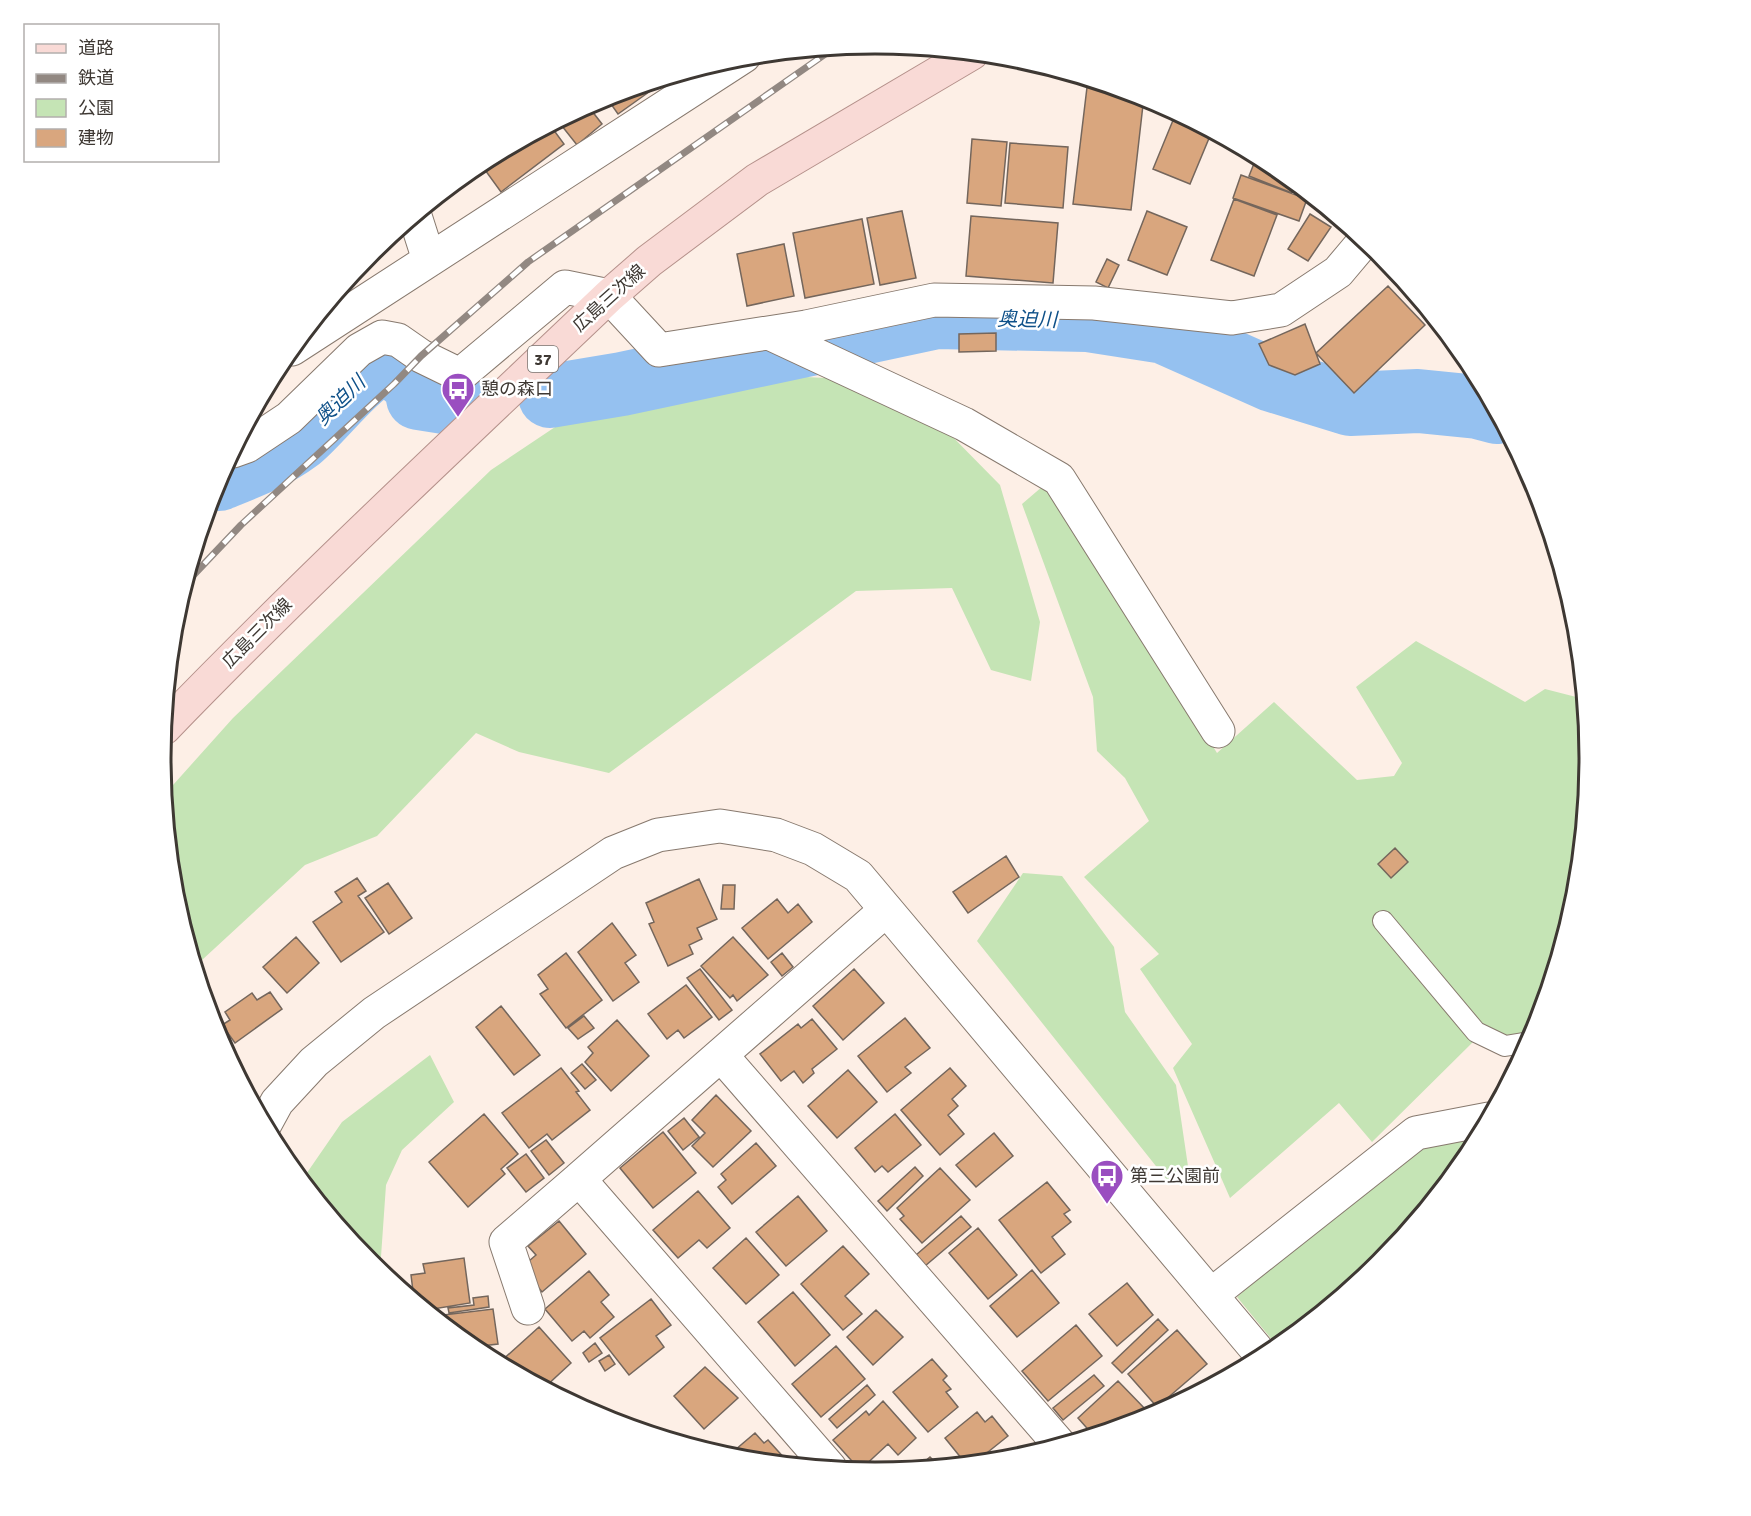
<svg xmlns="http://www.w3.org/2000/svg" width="1751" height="1516" font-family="Signika,'Noto Sans JP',sans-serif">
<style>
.green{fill:#c5e4b5}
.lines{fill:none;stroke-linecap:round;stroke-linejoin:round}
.river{stroke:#95c1f0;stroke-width:64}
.building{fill:#d9a67e;stroke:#74665c;stroke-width:1.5}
.lane-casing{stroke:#87796e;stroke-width:22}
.street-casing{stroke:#87796e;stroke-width:35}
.secondary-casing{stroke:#87796e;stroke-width:35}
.primary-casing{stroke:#b5918b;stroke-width:35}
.lane{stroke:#fff;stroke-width:20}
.street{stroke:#fff;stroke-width:33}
.secondary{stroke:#fff;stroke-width:33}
.primary{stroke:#f9dad6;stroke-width:33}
.rail-casing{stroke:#928882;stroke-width:7}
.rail{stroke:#fff;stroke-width:4.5;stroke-dasharray:14;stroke-linecap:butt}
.labels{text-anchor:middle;stroke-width:5;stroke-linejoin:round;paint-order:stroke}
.shield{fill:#fff;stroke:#787470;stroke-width:1.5}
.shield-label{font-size:16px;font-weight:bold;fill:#3e3833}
.street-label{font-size:18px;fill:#3e3833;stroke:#fff}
.poi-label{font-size:18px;fill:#3e3833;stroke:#fff;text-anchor:start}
.water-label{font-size:20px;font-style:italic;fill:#0f5189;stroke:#fff}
.rim{fill:none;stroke:#3e3833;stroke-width:3}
</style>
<rect width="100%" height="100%" fill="#fdefe6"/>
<path class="green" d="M767,375L864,380L938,422L1000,485L1040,622L1031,681L991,670L952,588L856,591L609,773L519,752L476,733L377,836L305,865L202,960L199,977L175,897L165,794L233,718L491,470L582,409Z
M1050,480L1217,753L1274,702L1357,780L1394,776L1402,763L1356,687L1416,641L1525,702L1545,689L1584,699L1590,758L1576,898L1535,1032L1523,1054L1509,1056L1474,1041L1372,1142L1339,1103L1230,1198L1173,1068L1192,1044L1140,969L1159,954L1084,877L1149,821L1125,778L1097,751L1093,697L1022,504Z
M1023,873L1062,876L1114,947L1125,1012L1176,1085L1189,1173L1171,1185L977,941Z
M430,1055L454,1102L402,1150L386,1185L380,1271L370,1263L302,1180L342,1122Z
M1480,1135L1469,1155L1380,1263L1278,1347L1237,1297L1315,1227L1414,1151Z"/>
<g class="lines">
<path class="river" d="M550,396L622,384L937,317L1087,320L1164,332L1272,380L1350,404L1418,401L1478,407L1497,412
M219,479C246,468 274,458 298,440C318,425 359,370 380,366C394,363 407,378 416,385L418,398L456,404"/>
</g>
<path class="building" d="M670,77L618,114L606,97Z
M1088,79L1144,96L1131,210L1073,204Z
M588,106L602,124L577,145L558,121Z
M1176,113L1212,131L1190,184L1153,169Z
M550,125L564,144L501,192L480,163Z
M972,139L1007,142L1001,206L967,203Z
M1010,143L1068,147L1063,208L1005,203Z
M1257,156L1273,164L1296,183L1292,193L1249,176Z
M1241,175L1307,199L1299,221L1233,198Z
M1234,199L1277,215L1254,276L1211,260Z
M902,211L916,278L880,285L867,218Z
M1147,211L1187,227L1167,275L1128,260Z
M1310,214L1331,227L1308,261L1288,249Z
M971,216L1058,223L1053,283L966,276Z
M862,219L874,284L805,298L793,233Z
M784,244L794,296L747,306L737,254Z
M1107,259L1119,265L1108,288L1096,282Z
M1388,286L1425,325L1354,393L1316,353Z
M1305,324L1320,364L1295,375L1269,365L1259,344Z
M996,333V351L959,352V334Z
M1395,848L1408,862L1391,878L1378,864Z
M1006,856L1019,877L968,913L953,892Z
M357,878L366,891L358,896L384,932L341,962L313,922L342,902L335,892Z
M699,879L717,919L697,928L702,939L689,945L693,954L668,966L649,924L654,922L646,903Z
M388,883L412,918L389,934L365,898Z
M723,885H735L734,909H721Z
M777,899L788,913L798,904L812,922L768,959L742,928Z
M612,923L636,955L625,963L639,982L613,1001L578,952Z
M296,937L319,963L287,993L263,967Z
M733,937L768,975L737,1001L733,995L730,998L701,966Z
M566,953L602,1000L566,1028L540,994L548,989L538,975Z
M782,953L793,967L782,976L771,962Z
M700,969L732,1010L719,1020L687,978Z
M854,969L884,1003L843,1040L813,1006Z
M686,985L712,1017L684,1038L678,1030L667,1039L648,1014Z
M270,992L282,1009L235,1043L222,1025L230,1020L225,1012L252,993L257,1000Z
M501,1006L540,1055L514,1075L476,1027Z
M584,1016L594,1028L578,1039L568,1028Z
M905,1018L930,1048L905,1067L911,1073L887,1092L858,1056Z
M812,1019L837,1049L812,1069L814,1073L803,1083L794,1071L781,1081L760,1054L798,1024L801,1028Z
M617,1020L649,1056L611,1091L585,1062L593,1053L588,1047Z
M582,1064L596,1080L585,1089L571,1073Z
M561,1068L579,1091L576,1092L590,1110L552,1140L547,1134L529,1148L502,1113Z
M950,1068L966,1086L952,1099L958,1106L948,1115L964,1134L940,1155L901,1110Z
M848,1070L877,1102L837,1138L808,1106Z
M716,1095L751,1131L713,1167L692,1146L705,1133L692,1120Z
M484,1114L518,1154L501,1169L505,1174L468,1207L429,1162Z
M895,1114L921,1145L888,1172L882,1166L875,1172L855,1148Z
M684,1118L699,1137L683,1150L668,1131Z
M663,1132L696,1173L653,1208L620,1168Z
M994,1133L1013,1156L976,1187L956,1165Z
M546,1140L564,1163L549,1175L531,1151Z
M756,1143L776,1166L732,1204L718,1187L726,1180L721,1174Z
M526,1154L544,1178L526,1192L507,1168Z
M915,1167L923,1176L887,1211L878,1201Z
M940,1168L970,1200L922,1243L900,1219L904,1216L897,1208Z
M1047,1182L1070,1210L1064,1214L1071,1222L1052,1237L1065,1254L1041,1273L999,1220Z
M698,1191L730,1228L707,1248L699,1240L678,1258L653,1230Z
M798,1196L827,1231L786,1266L756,1232Z
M961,1216L971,1227L925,1266L916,1255Z
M559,1221L586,1254L542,1292L522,1267L536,1255L528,1246Z
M978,1228L1017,1275L988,1299L949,1253Z
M746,1238L779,1275L746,1304L713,1268Z
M843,1246L869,1274L845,1296L862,1314L843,1330L801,1284Z
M464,1258L470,1303L427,1310L414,1299L411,1275L425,1273L423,1264Z
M1032,1270L1059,1303L1017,1337L990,1306Z
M589,1271L609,1295L601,1302L614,1317L590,1338L584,1331L572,1341L545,1309Z
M1127,1283L1153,1315L1117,1346L1089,1314Z
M793,1292L830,1335L795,1366L758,1322Z
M488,1296L489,1307L449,1313L448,1308L474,1305L473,1298Z
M651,1299L671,1325L656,1336L664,1347L629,1375L600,1338Z
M493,1309L498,1344L473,1347L435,1316Z
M876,1310L903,1337L873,1365L847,1337Z
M1158,1319L1168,1330L1122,1373L1112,1363Z
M1076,1325L1102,1356L1048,1401L1022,1371Z
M539,1327L571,1363L545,1387L499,1363Z
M1177,1330L1207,1364L1157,1407L1128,1374Z
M595,1343L602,1353L589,1362L583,1353Z
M836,1346L865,1379L821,1417L792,1384Z
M609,1355L615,1364L605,1371L599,1361Z
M932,1359L947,1376L943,1380L951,1389L946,1392L958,1407L928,1432L893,1392Z
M705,1367L738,1398L704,1429L674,1396Z
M1094,1375L1104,1386L1063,1420L1053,1408Z
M1118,1381L1149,1413L1141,1421L1093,1435L1078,1418Z
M867,1385L875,1395L837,1428L829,1419Z
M883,1401L916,1438L898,1455L888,1444L860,1470L833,1440L866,1411L869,1415Z
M977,1412L985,1422L992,1416L1008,1436L988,1452L992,1456L985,1462L966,1464L945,1438Z
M755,1433L764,1443L768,1440L786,1460L782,1463L728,1456Z
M930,1457L939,1466L917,1468Z"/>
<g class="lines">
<g class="lane-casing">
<path id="lane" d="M1383,921L1476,1032L1505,1046L1530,1042"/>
</g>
<g class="street-casing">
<path id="street" d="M415,216L429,260
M769,333L964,424L1059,479L1218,731
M292,349L744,56
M233,451L247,446L289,418L359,350L382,337L398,340L421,356L460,375L565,287L609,296L659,350L806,327L934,300L1094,303L1232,318L1281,310L1338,272L1365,240
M721,1055L1060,1445
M1211,1295L1416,1133L1489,1119
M528,1308L506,1242L579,1179
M830,1468L579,1179L886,910"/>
</g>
<g class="secondary-casing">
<path id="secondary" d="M265,1124L277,1102L314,1062L374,1013L613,853L658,835L720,826L776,835L813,849L858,876L1263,1357"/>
</g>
<g class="primary-casing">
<path id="primary" d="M164,728C308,579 459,439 609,296L649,261L757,180L972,53"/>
</g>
<use href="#lane" class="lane"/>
<use href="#street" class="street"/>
<use href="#secondary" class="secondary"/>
<use href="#primary" class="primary"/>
<g class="rail-casing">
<path id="rail" d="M185,584L241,525L394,384L421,356L528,262L834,48"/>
</g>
<use href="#rail" class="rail"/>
</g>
<defs>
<g id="bus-pin" transform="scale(1.725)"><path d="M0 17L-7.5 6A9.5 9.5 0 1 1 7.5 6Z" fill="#9a4ec0" stroke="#fff"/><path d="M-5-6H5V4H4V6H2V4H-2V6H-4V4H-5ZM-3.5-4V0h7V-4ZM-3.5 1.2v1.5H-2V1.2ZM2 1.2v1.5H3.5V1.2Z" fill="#fff"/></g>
</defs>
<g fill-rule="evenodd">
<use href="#bus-pin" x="458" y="389"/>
<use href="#bus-pin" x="1107" y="1176"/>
</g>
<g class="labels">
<rect class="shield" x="528" y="346" width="30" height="26" rx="4.5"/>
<g class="shield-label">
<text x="543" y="365">37</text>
</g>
<g class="street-label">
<text transform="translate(609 298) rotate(-42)" y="6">広島三次線</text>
<text transform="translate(257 633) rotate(-45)" y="6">広島三次線</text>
</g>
<g class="poi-label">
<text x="481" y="395">憩の森口</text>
<text x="1130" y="1182">第三公園前</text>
</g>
<g class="water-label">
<text transform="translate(1027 319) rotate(1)" y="7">奥迫川</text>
<text transform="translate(340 400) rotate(-44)" y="7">奥迫川</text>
</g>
</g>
<path d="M0 0H1751V1516H0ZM171 758a704 704 0 1 1 1408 0a704 704 0 1 1-1408 0Z" fill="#fff" fill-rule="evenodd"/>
<path class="rim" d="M171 758a704 704 0 1 1 1408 0a704 704 0 1 1-1408 0Z"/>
<rect x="24" y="24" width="195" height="138" fill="#ffffff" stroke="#b2afad" stroke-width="1.5"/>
<rect x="36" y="44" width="30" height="9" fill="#f9dad6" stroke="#b2afad" stroke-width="1.5"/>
<text x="78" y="54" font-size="18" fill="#3e3833">道路</text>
<rect x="36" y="74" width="30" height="9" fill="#928882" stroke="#b2afad" stroke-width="1.5"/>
<text x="78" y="84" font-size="18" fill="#3e3833">鉄道</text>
<rect x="36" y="99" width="30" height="18" fill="#c5e4b5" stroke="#b2afad" stroke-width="1.5"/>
<text x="78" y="114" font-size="18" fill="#3e3833">公園</text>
<rect x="36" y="129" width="30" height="18" fill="#d9a67e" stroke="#b2afad" stroke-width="1.5"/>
<text x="78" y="144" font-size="18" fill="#3e3833">建物</text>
</svg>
